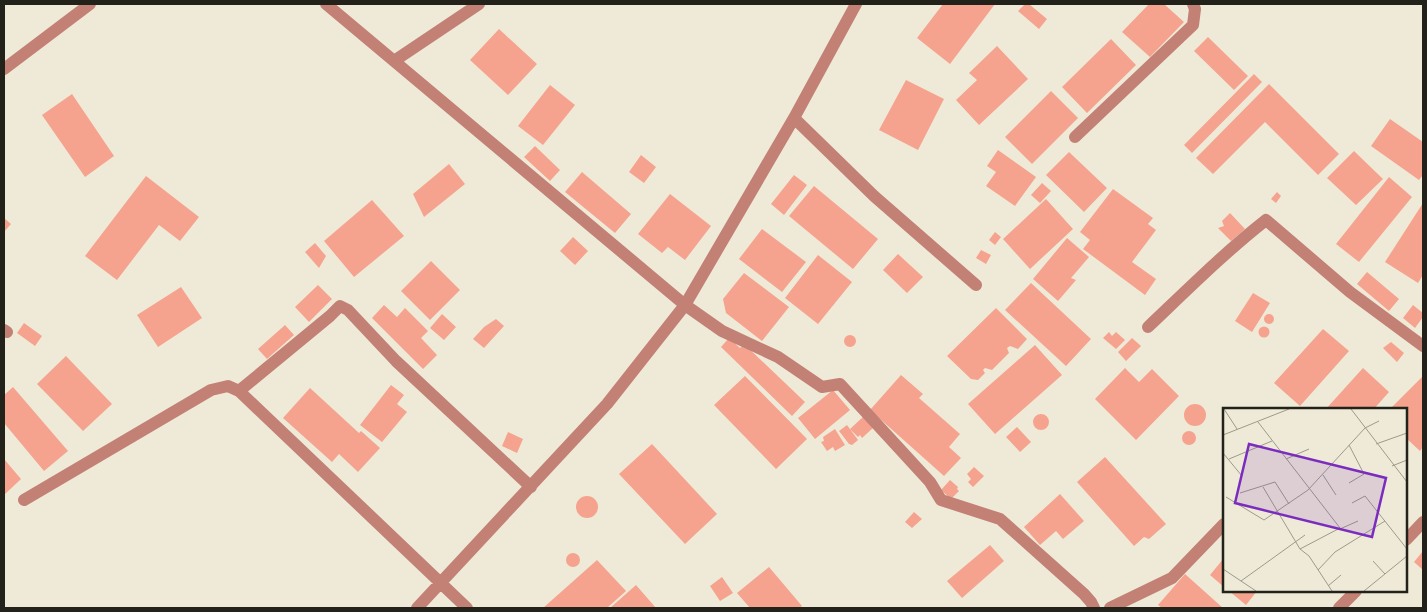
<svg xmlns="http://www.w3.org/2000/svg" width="1427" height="612" font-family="Raleway,sans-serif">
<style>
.building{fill:#f5a38f}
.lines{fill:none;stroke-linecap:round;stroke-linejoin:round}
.minor{stroke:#c38175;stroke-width:12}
.inset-road{fill:none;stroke:#9c9a8b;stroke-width:1}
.view{fill:#7b2cbf;fill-opacity:0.15;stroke:#7b2cbf;stroke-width:2.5}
.inset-edge{fill:none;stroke:#22211a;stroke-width:2.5}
</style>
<rect width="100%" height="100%" fill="#eeead7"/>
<path class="building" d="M943,4H995L950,64L917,38Z
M1025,4H1029L1047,19L1039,29L1018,11Z
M1149,4H1164L1184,22L1150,57L1122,32Z
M499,29L537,64L508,95L470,60Z
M1208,37L1248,76L1234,90L1194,51Z
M1111,39L1136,65L1087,113L1062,87Z
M997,46L1028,79L979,125L956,100L977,80L969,73Z
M1254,74L1262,82L1192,153L1184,145Z
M906,80L944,99L918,150L879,130Z
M1269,84L1339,154L1318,175L1265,122L1213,174L1196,158Z
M550,85L575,105L543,145L518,126Z
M1051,91L1078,118L1032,164L1005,137Z
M72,94L114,156L85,177L42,115Z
M1390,119L1423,142V175L1419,180L1371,146Z
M535,146L560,170L550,181L524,157Z
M998,150L1036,177L1015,206L986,186L996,172L987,166Z
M1354,151L1383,179L1356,205L1327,178Z
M1069,152L1107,188L1084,212L1046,175Z
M641,155L656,167L644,183L629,172Z
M449,164L465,184L424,217L413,194Z
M582,172L631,214L615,233L565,192Z
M794,175L807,185L784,215L771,204Z
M146,176L199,217L180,241L159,225L117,280L85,256Z
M1389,177L1412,197L1359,262L1336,244Z
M1042,183L1051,191L1040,203L1031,195Z
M814,186L878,239L853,269L789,216Z
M1113,189L1153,218L1148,224L1156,230L1132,262L1156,279L1145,295L1083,249L1090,240L1080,232Z
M1277,192L1281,196L1276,203L1271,199Z
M670,194L711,226L685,260L668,247L662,253L638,234Z
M1046,199L1073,229L1030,269L1003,239Z
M372,200L404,236L354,277L324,241Z
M1423,203V275L1418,283L1385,262Z
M1230,213L1245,229L1231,241L1218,228L1224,226L1222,221Z
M4,218L11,224L4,232Z
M762,229L806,262L782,292L739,259Z
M995,232L1001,237L995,245L989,240Z
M573,237L588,251L575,265L560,251Z
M1067,238L1089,257L1071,278L1076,280L1058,301L1033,279Z
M315,243L326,256L319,268L305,252Z
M981,250L991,255L986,264L976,258Z
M898,254L923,277L907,293L883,270Z
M818,255L852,282L818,324L785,298Z
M431,261L460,290L430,320L401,291Z
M1367,272L1399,299L1389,311L1357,284Z
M744,273L789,307L762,341L726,313L723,299Z
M1031,283L1091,339L1066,366L1005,310Z
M318,285L332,299L309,322L295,307Z
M181,287L202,318L158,347L137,315Z
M1253,293L1270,303L1252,332L1235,321Z
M384,305L397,317L405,308L428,331L421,338L437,355L423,369L372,318Z
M1413,305L1423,313V317L1415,328L1403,318Z
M996,308L1027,339L1018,349L1010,346L1007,348L1009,353L992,370L985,368L983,370L985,373L978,380L971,379L947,356Z
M1264 319a5 5 0 1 1 10 0a5 5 0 1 1-10 0Z
M442,314L456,327L444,340L430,328Z
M496,319L504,326L484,348L473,339L484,327Z
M24,323L42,336L35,346L17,333Z
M285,325L294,335L267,359L258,349Z
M1258.5 332a5.5 5.5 0 1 1 11 0a5.5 5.5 0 1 1-11 0Z
M1323,329L1349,351L1300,406L1274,383Z
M1109,332L1112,336L1116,332L1125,340L1116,349L1103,338Z
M844 341a6 6 0 1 1 12 0a6 6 0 1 1-12 0Z
M729,338L740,348L744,344L805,402L792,416L721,347Z
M1132,338L1141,346L1126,361L1118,352Z
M1391,342L1404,353L1397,362L1383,348Z
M1035,345L1062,375L995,434L968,404Z
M66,356L112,404L83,431L37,384Z
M1125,368L1139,382L1152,369L1179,396L1136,440L1095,399Z
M1363,368L1389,392L1373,410H1325Z
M901,375L923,394L919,398L960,434L949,447L961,458L944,476L870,410Z
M745,376L807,439L776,469L714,405Z
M1423,376V447L1420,451L1406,438V410H1389Z
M391,385L404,395L397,404L407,412L382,442L360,425Z
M13,387L68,451L44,471L4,423V395Z
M310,388L359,433L361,431L380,448L358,472L339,454L332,462L283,418Z
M833,390L850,410L815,439L798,418Z
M1184 415a11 11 0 1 1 22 0a11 11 0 1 1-22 0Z
M1033 422a8 8 0 1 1 16 0a8 8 0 1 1-16 0Z
M864,416L874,427L862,438L860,435L858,437L850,429Z
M847,425L858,440L852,445L849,444L839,431Z
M1017,427L1031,442L1020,452L1006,437Z
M835,429L845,445L835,451L833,447L827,451L821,442L824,441L823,437Z
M1182 438a7 7 0 1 1 14 0a7 7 0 1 1-14 0Z
M508,432L523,439L517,453L502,446Z
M652,444L717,514L685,544L619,474Z
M1105,457L1166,524L1149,539L1144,537L1134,546L1077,482Z
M4,459L21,479L4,495Z
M974,467L984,476L973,487L968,482L971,479L967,474Z
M950,480L958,487L957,489L959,491L951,499L941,490Z
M1060,494L1084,521L1063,539L1056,531L1040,545L1024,527Z
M576 507a11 11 0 1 1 22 0a11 11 0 1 1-22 0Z
M914,512L922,519L912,528L905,522Z
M990,545L1004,561L962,598L947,581Z
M1423,551V570L1414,562Z
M566 560a7 7 0 1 1 14 0a7 7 0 1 1-14 0Z
M1224,558V587L1210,575Z
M597,560L626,591L607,608H543Z
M769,567L802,606L799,608H750L737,593Z
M1185,574L1223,608H1162L1158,605Z
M722,577L733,593L720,601L710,586Z
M636,585L656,608H610Z
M1229,591H1257L1246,605Z"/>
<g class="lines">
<path class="minor" d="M326,4L685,305L722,331L778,357L822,387L840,384L930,482L941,500L1000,519L1084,594L1091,602L1094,608
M394,61L479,4
M4,69L90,4
M794,118L874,196L976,285
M1075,137L1193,25L1195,9L1193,4
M1148,327C1186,291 1224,253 1266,220L1350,292L1423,346
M4,330L7,332
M239,391L330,316L340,306L348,310L396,361L531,487
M24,500L211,390L228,386L239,391L467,608
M1406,540L1423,522
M417,608L607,404L685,305L794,118L856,4
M1110,608L1172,578L1224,524
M1339,608L1356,591"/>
</g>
<g transform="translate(1223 408)">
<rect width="184" height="184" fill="#eeead7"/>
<path class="inset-road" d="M1,1L14,21M128,1L184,74M35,14L117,120L77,141M0,27L66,1M153,36L184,25M126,37L141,66L126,75M0,45L19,68M6,51L49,33M63,51L86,41M169,58L184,52M100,67L113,87M40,79L77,141L86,148L109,183M17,85L52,74L66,96M3,89L41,112L85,82L142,20L156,13M129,95L142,88L184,141M117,121L135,113M150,153L162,166M0,161L33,183M95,162L112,144L162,113M18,173L82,127M105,178L118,167M141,183L184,148"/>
<path class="view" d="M26,36L163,70L149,129L12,95Z"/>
<rect width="184" height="184" class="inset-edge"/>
</g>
<rect width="1427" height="612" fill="none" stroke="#22211a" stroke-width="10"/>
</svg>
